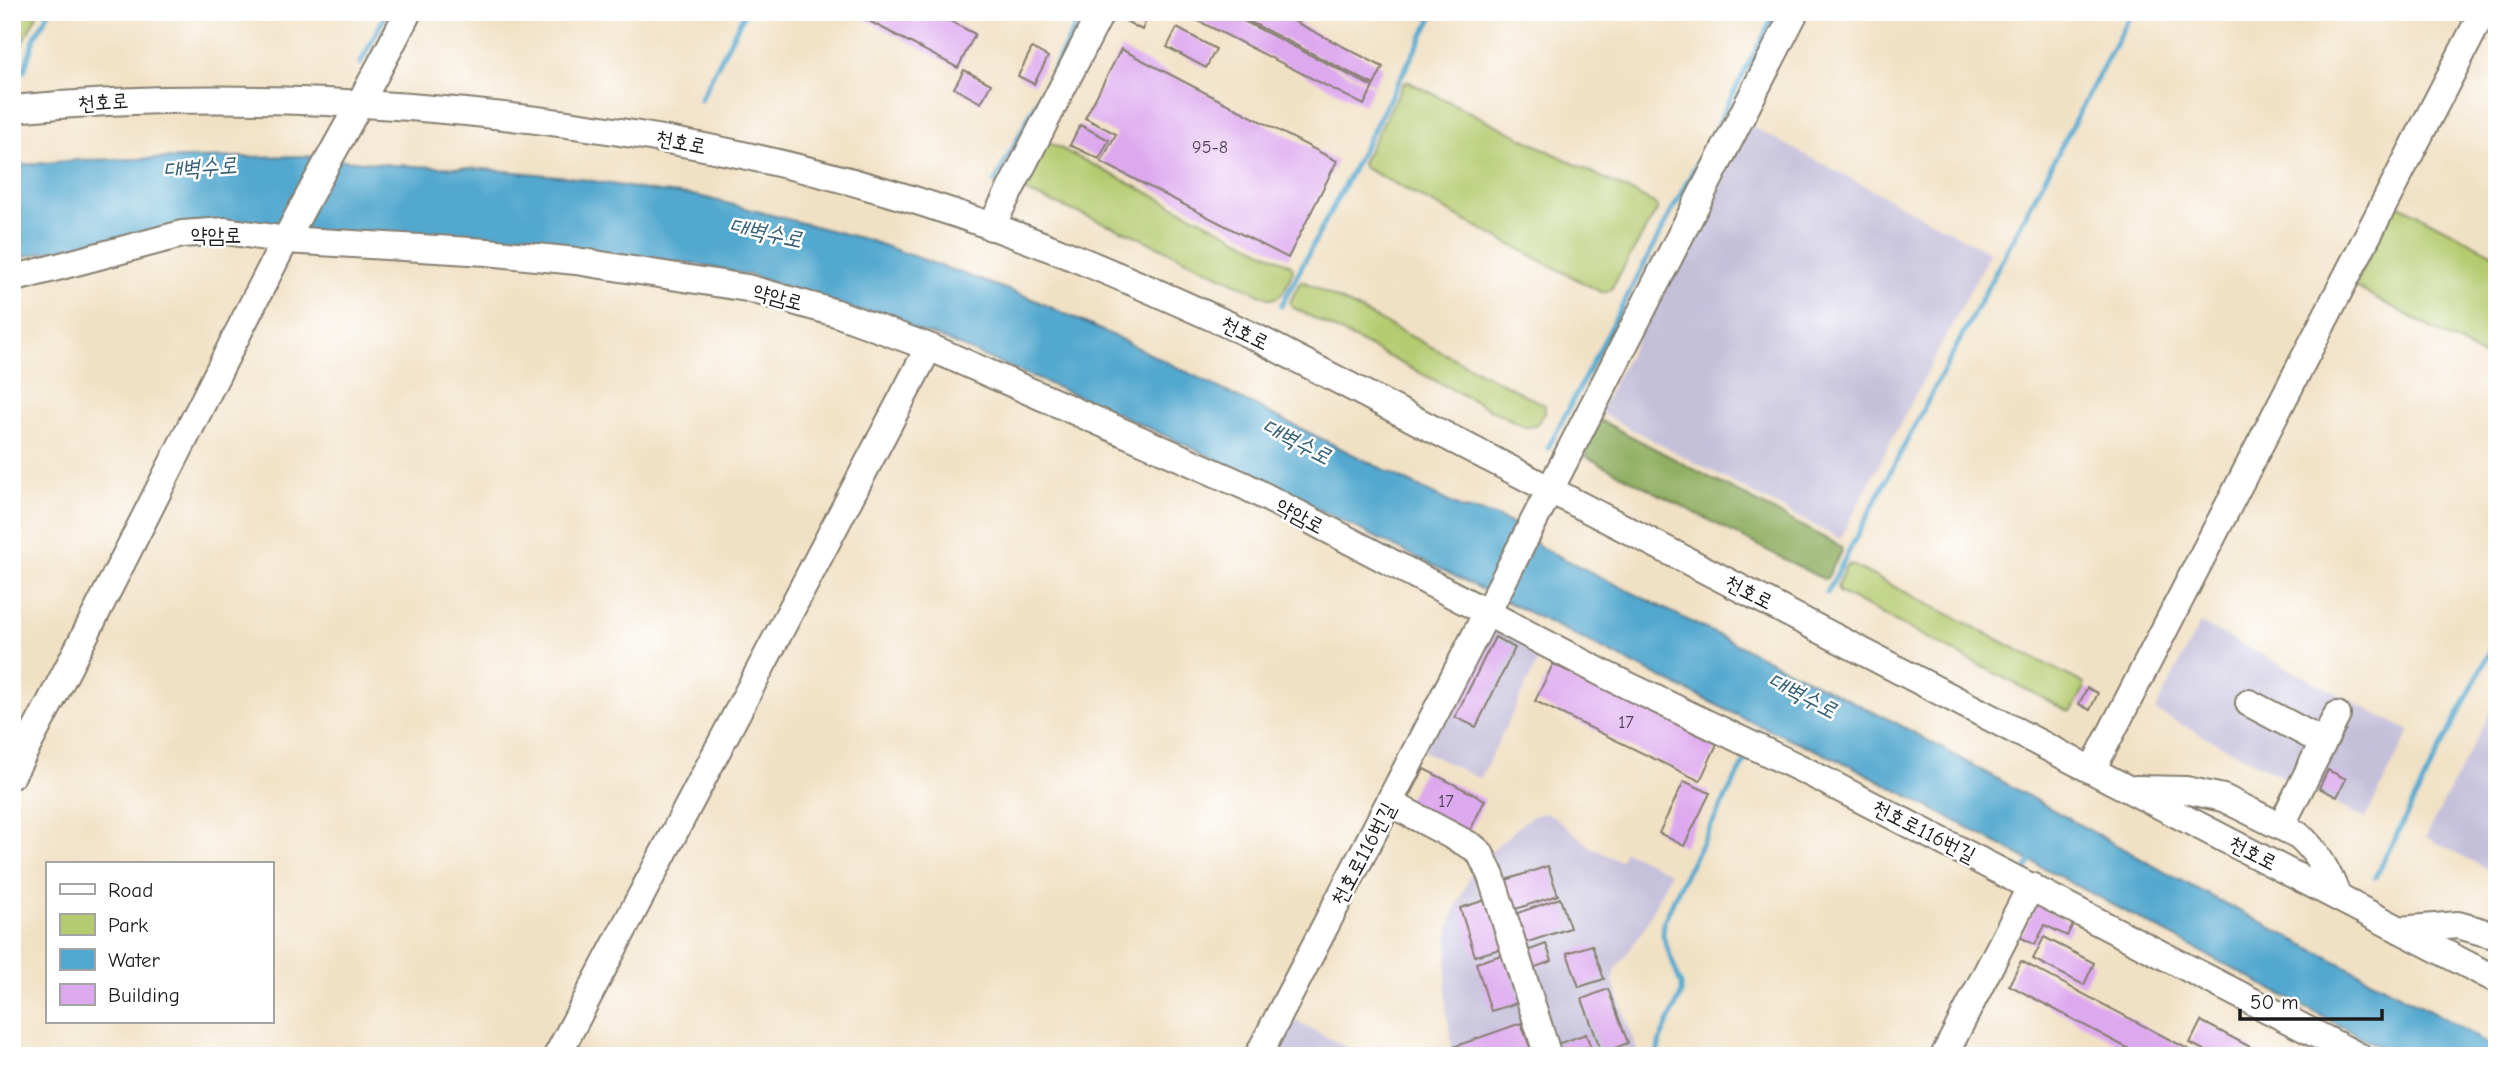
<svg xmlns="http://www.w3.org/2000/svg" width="2509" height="1068" font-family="'Comic Neue','Poor Story',sans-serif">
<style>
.industrial{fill:#c5c0da}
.green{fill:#b5cb6f;stroke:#687446;stroke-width:2}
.forest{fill:#90af62;stroke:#56663f;stroke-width:2}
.water{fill:#53a8cf;stroke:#386276;stroke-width:2}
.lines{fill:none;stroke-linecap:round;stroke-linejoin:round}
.stream{stroke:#53a8cf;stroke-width:5}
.building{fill:#dda9ee}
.minor-casing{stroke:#867e70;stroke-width:30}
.minor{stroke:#fff;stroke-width:26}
.labels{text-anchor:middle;stroke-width:5;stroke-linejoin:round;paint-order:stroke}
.number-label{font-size:18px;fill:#4c3f50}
.street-label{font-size:21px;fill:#1c1c1c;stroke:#fff}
.water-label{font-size:23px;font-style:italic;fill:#386276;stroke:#fff}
</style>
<rect width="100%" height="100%" fill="#fff"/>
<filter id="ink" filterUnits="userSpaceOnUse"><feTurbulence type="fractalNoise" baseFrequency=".0143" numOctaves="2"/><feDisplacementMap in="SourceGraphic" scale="14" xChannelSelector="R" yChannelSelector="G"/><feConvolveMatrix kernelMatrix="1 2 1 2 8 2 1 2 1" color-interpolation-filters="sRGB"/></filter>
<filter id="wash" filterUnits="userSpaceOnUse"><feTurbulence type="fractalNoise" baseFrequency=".00686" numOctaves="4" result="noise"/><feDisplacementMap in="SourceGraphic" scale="28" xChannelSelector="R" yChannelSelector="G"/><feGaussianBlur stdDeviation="1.57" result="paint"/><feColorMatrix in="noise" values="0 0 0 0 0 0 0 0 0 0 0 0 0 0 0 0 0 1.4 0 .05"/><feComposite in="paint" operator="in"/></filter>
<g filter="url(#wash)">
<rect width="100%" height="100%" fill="#f1e1c4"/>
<path class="industrial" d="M1749,125L1990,252L1840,539L1599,412Z
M2200,623L2410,731L2365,819L2155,711Z
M1487,624L1542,653L1480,779L1423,751Z
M2497,698V874L2426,837Z
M1544,813L1553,816L1594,849L1620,861L1625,851L1670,873L1644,929L1615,971L1613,982L1639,1056H1453L1446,1006V981L1449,930L1455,910L1474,867L1518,827L1532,816Z
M1287,1016L1363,1056H1267Z"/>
<path class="green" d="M12,12H36L37,15L12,63Z
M1409,82L1654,203L1657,207V210L1611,289L1607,292H1601L1363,167L1362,163L1404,83Z
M1044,140L1291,265L1293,269L1292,273C1287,283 1283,302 1268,298L1134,235L1021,190Z
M2396,203L2497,256V364L2354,286Z
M1303,281L1545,405V413L1535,426L1526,427L1521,425L1292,307L1290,302L1299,284Z
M1850,564L2081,682L2084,684V689L2073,709L2070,712L2064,709L1839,592L1837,585L1846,567Z"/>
<path class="forest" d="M1600,420L1840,546L1842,550L1827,578L1824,579L1817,576L1587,457C1580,445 1594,431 1600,420Z"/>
<path class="water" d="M305,156L393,165L483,169L569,177L652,191L699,196L868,240L1028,297L1118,338L1463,509C1502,514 1513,523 1542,548L1898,724L2174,877L2435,1013L2497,1049V1056H2397L1852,766L1747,720L1235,468L1106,408L938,337L750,275L690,263L586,252L177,225L12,259V166L79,160Z"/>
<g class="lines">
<path class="stream" d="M360,64L387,12
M24,71L34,39L49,12
M700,100L745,12
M995,182L1083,12
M1281,306L1435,12
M1548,448L1776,12
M1827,593L2132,12
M2025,872L2033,857
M2375,877L2497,638
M1657,1056L1660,1040L1681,995V985L1663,936L1664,921L1683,879L1748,755"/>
</g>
<g id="blocks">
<path class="building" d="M852,12H933L975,34L958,68Z
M1125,12H1150L1142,30L1122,19Z
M1181,12H1226L1373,87L1364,105Z
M1231,12H1276L1383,67L1374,85Z
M1177,28L1216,49L1206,68L1167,47Z
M1032,48L1048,57L1034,84L1018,76Z
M1121,49L1337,161L1288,258L1101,162L1116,134L1085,118Z
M964,70L991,84L981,103L954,88Z
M1080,125L1109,140L1099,159L1070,145Z
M1495,637L1515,648L1476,727L1455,717Z
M1553,664L1717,744L1700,781L1535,701Z
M2087,688L2098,693L2090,710L2079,704Z
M1424,769L1485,800L1469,833L1407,802Z
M2328,770L2346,779L2337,797L2319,788Z
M1684,781L1710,793L1684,846L1659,833Z
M1548,866L1558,895L1510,911L1500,882Z
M1560,898L1570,928L1522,944L1512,915Z
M1489,899L1504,948L1475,956L1460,908Z
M2037,905L2073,924L2067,936L2045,925L2035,945L2020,937Z
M2044,937L2094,963L2084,985L2033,959Z
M1546,944L1552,961L1530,969L1524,952Z
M1592,945L1604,979L1579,987L1567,953Z
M1505,954L1520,1002L1491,1011L1476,963Z
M2021,961L2201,1056H2142L2009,985Z
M1608,989L1628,1043L1602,1053L1582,999Z
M2201,1021L2252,1048L2247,1056H2215L2190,1043Z
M1521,1023L1532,1053L1524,1056H1456L1453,1047Z
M1586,1034L1594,1056H1561L1557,1044Z"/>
</g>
</g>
<g filter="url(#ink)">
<use href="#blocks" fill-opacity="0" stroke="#867e70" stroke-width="2"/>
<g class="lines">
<g class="minor-casing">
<path id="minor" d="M12,109C145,96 277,97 410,107C573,120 728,145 884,191C1012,228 1134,281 1255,337L2497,980
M991,227L1101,12
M12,279L182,234L226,231L286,240L487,252L576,261L747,288L836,313L929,347L1245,486L1606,675L1810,773L2358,1056
M2249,703L2323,742
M2092,770L2483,12
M12,775C106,599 193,419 285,241C325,164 369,90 408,12
M2136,789L2186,790L2223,798L2298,835C2317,850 2329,875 2338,897
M1390,803L1473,847L1480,853L1491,876L1547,1053
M2281,826L2337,715
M2400,930L2458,925L2497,936
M557,1056L929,347
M1258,1056C1439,709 1615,360 1795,12
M1944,1056L2031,886"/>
</g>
<use href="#minor" class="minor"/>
</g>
</g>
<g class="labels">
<g class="number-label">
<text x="1210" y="153">95-8</text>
<text x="1626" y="728">17</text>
<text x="1446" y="807">17</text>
</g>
<g class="street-label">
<text transform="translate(103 102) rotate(-4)" y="7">천호로</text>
<text transform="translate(681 142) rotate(11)" y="7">천호로</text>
<text x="216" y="242">약암로</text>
<text transform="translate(778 297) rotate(15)" y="7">약암로</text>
<text transform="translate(1245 333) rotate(26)" y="7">천호로</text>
<text transform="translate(1300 516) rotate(28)" y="7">약암로</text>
<text transform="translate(1749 592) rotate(27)" y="7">천호로</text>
<text transform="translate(1924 831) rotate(27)" y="7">천호로116번길</text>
<text transform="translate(2253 853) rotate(27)" y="7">천호로</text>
<text transform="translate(1363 854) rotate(-62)" y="7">천호로116번길</text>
</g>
<g class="water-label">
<text transform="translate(200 167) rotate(-4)" y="8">대벽수로</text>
<text transform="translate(766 232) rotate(12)" y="8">대벽수로</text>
<text transform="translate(1297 441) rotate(27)" y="8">대벽수로</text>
<text transform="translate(1803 695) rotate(27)" y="8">대벽수로</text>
</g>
</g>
<rect width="2509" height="1068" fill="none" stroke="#fff" stroke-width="42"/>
<rect x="46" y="862" width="228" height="161" fill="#ffffff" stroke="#a4a4a4" stroke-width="2"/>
<rect x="60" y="884" width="35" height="10" fill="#ffffff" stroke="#a4a4a4" stroke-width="2"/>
<text x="108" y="897" font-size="21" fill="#1c1c1c">Road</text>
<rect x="60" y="914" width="35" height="21" fill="#b5cb6f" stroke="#a4a4a4" stroke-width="2"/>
<text x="108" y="932" font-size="21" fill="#1c1c1c">Park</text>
<rect x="60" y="949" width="35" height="21" fill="#53a8cf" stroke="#a4a4a4" stroke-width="2"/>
<text x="108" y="967" font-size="21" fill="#1c1c1c">Water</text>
<rect x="60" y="984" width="35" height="21" fill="#dda9ee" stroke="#a4a4a4" stroke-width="2"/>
<text x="108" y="1002" font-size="21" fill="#1c1c1c">Building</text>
<path d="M2240 1009v10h142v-10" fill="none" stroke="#1c1c1c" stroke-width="3.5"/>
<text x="2250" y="1009" font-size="21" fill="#1c1c1c" stroke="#ffffff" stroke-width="5" paint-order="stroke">50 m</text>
</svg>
